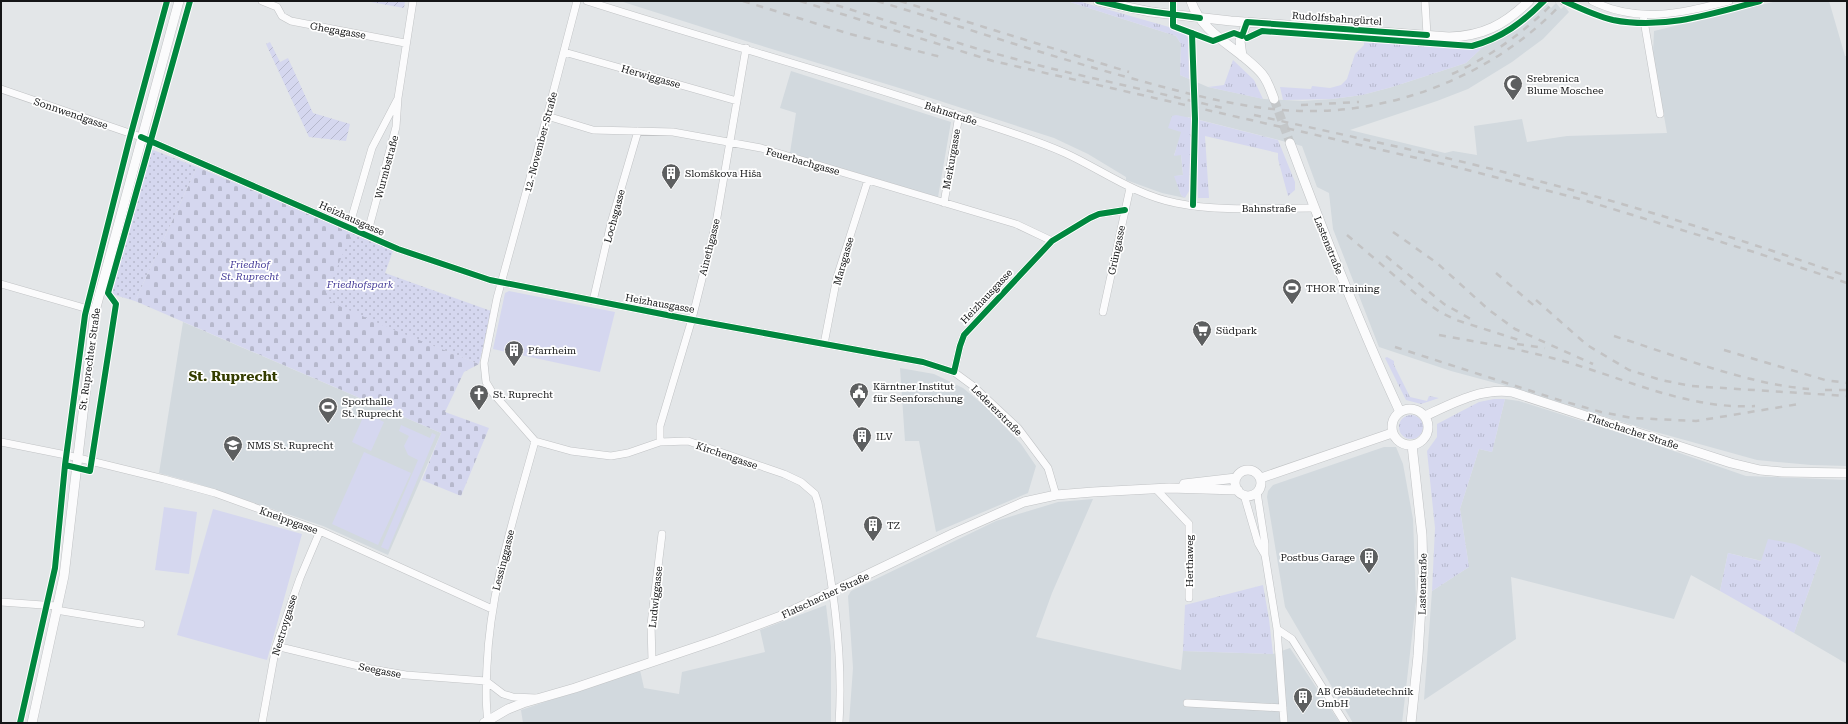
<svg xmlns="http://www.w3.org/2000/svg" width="1848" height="724" font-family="'Roboto Serif',serif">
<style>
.built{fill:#d2d9de}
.grass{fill:url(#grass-tufts)}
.cemetery{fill:url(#cemetery-stones)}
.park{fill:url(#park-dots)}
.garden{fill:url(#garden-furrows)}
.pitch{fill:#d5d7ef}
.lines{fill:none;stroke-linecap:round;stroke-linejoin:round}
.tertiary-tunnel{stroke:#c4c7c9;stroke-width:9;stroke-dasharray:9 4.5;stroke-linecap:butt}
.minor-casing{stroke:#c1c3c5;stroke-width:8}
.tertiary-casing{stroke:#c1c3c5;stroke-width:10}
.minor{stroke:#fbfbfc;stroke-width:7}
.tertiary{stroke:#fbfbfc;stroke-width:9}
.rail{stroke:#c2c2c3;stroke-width:2.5;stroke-dasharray:7 7;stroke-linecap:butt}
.cycleway-casing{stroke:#fff;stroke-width:8}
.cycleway{stroke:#00873e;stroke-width:6}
.labels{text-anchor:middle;stroke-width:3.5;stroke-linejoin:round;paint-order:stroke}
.street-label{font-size:10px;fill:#151617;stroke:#fff}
.poi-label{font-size:10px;fill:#151617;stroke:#fff;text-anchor:start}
.park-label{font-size:10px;font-style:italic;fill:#463d98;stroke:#fff}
.district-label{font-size:14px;font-weight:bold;fill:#343d00;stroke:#fff}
</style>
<defs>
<pattern id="grass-tufts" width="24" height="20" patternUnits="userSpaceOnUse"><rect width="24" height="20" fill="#d5d7ef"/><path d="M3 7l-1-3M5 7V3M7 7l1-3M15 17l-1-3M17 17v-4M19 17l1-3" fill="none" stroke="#b6b8cc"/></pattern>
<pattern id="cemetery-stones" width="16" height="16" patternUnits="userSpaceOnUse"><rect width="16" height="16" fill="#d5d7ef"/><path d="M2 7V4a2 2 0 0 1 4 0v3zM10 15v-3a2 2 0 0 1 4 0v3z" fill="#b6b8cc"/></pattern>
<pattern id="park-dots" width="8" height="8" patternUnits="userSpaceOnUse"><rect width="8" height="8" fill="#d5d7ef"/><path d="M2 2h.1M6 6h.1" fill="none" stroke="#b6b8cc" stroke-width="1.8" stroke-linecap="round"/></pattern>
<pattern id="garden-furrows" width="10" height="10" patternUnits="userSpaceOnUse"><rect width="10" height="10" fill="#d5d7ef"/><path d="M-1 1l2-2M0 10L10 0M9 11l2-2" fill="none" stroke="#b6b8cc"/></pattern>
</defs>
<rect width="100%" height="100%" fill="#e3e6e8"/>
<path class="built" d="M620,1H1067L1176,36L1181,44L1180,75L1208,87L1264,99L1303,101L1332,99L1362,95L1392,87L1466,63L1485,45L1519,28L1547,4L1551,8L1556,3L1561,9L1564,6L1569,12L1543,39L1512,62L1468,89L1437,101L1350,130L1445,153L1453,151L1477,155L1474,126L1522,119L1527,142L1567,136L1667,133L1653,54L1654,31L1777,1H1829L1845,56H1847V466L1811,465L1757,460L1645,429L1503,385L1451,371L1379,347L1333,229L1329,193L1317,187L1302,146L1188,117L1174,155H1181L1183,175L1176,176L1181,195L1185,198L1162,193L1126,180V177L1088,154L1054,138L909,91L749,42Z
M791,71L951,122L938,197L790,153L796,113L780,108Z
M183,322L441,433L388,555L323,526L195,483L159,473Z
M900,368L934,374L963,388L986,407L1021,444L1036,466L1028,493L936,532L919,441H905Z
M1505,399L1519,401L1639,439L1746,476L1847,480V664L1794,633L1821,556L1762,561L1728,553L1720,591L1691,575L1674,619L1511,577L1516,639L1424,700L1432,591L1469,567L1460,509L1479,449L1492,452Z
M1384,447H1396L1403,464L1413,519L1416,601L1402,723H1353L1285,607L1267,497L1268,491L1273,485Z
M1093,499L1052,593L1036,637L1181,670L1183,651L1273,654L1290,648L1340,723H849L853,668L848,596L851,591L996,521L1058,502Z
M826,605L831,647V723H523L521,710L640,670L644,688L679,694L682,672L765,652L760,630Z"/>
<path class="grass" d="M1067,1H1078L1183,31L1188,38L1189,79L1180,75L1181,44L1176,36Z
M1364,40L1461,48H1475L1485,45L1466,63L1392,87L1362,95L1332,99L1283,100L1280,87L1311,89L1312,86L1330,88L1341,85L1347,79L1355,54L1364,45Z
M1233,60L1254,80L1263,99L1208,87L1224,85Z
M1176,115L1191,118L1189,191L1185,198L1181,195L1174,176L1183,175L1181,155L1174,156L1181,132L1168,128L1172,116Z
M1199,120L1278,140L1295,182V190L1288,196L1278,159V153L1205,136L1209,198H1198L1197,179Z
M1387,357L1394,361V365L1410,397L1427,401L1429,396L1439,398L1421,404L1406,400L1385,358Z
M1494,399H1505L1492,452L1479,449L1460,509L1469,567L1432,591L1435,528L1427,451L1437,437V424L1479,402Z
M1399 427a12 12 0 1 1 24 0a12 12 0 1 1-24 0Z
M1768,539L1795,544L1821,556L1794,633L1720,591L1728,553L1761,561Z
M1263,585L1269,619L1273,654L1183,651L1185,605Z"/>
<path class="cemetery" d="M197,167L352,232L381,324L479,364L464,372L445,412L489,428L461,496L422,480L441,433L135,301Z"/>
<path class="park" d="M148,148L197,167L135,301L108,293Z
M352,232L393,251L385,273L491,311L479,364L389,328L324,299Z"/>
<path class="garden" d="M365,1H405L404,8Z
M270,42L280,62L288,58L313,113L350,124L346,141L309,137L266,44Z"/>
<path class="pitch" d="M509,291L615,312L600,372L493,349L505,293Z
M365,413L384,422L371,451L352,442Z
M401,425L430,438L432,433L436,435L388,550L381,547L418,460L408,455L404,446L409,436L399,431Z
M364,452L411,473L378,545L332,524Z
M164,507L197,512L189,574L155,570Z
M213,509L302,534L267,660L177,635Z"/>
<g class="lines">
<path class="tertiary-tunnel" d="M1274,99L1290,143"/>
<g class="minor-casing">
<path id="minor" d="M262,1L277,7L282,16L291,21L405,43
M577,1L547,116L497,298L484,363L486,382L492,392L535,441L571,451L611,456L628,453L660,442L688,441L784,474L801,482L815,494L818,503C831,576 844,648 839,723
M587,1C711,41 837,74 960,116C995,127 1031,138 1065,153C1102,170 1135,195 1176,203C1220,212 1268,208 1313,208
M1425,1L1427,35
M1592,1C1639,24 1681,13 1729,1
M1643,15L1660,114
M564,52L737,101
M1,89L141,137L398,249L490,280L682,318L923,362L954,372L960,346L964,335L1052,241L1090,218L1099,214L1125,210
M547,116L593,130L673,132L761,148L1016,224L1052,241
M944,203L959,115
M349,227L372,148L397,100
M367,235L396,127L398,98L413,1
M1,284L95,311
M593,301L611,223L638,131
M1103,312L1130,188
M824,344L837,277L868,180
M954,372L973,386L1018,428L1048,468L1056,495
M1,442L66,455L164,479L215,493L320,531L492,609
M660,442V426L692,319L716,223L746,48
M1156,489L1189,524V598
M1257,492L1265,544V555L1277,629L1284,723
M1244,495L1258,543L1265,555
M1,602L57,606
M56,610L141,624
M1277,629L1292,639L1345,723
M276,646L371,669L406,675L486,681L503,694L513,697L536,698
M652,661L651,624L662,534
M1187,703L1283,708
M488,721C485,702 486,684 487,666C490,588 515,515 535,441
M262,723L276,646L300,578L320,531"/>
</g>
<g class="tertiary-casing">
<path id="tertiary" d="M1098,1L1151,12L1231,21L1449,37C1483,36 1504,25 1529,1
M1191,1C1202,35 1241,49 1262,74C1268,81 1271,91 1274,99
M1242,56L1240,41L1247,22
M1290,143C1324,234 1359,324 1400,412
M1392 427a18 18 0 1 1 36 0a18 18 0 1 1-36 0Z
M1425,416C1453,403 1480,388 1512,392L1731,463L1760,470L1782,472L1847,473
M1235 483a13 13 0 1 1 26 0a13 13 0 1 1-26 0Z
M1261,478L1392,433
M1184,484L1236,478
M32,723L64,576L95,311L179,1
M484,723L508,709L523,703L575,688L717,640L781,616L954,533L1024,502L1056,495L1093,492L1169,488L1238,490
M1411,723L1418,656L1423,573L1422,535L1412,445"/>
</g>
<use href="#minor" class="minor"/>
<use href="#tertiary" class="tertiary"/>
<path class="rail" d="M743,1L850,34L941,57
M800,1L993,61L1456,167L1580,199L1754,252L1847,283
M823,1L978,49L1049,68L1227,109
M877,1C963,27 1048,56 1134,79C1192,95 1254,112 1315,111C1406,110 1502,69 1564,1
M900,1L1129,72
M1452,74C1490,57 1526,31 1555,1
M1301,105L1359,102
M1254,115C1343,135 1431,153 1519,176C1630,204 1739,239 1847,276
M1393,232L1437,263L1489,310L1515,329L1593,364
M1347,235L1423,300L1440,312L1456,320L1522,341
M1386,256L1444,304L1476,322
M1496,273L1538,309
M1536,300L1587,345L1629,370L1661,380L1691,386L1847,396
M1439,335C1477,342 1515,348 1552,358C1618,375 1685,410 1755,406
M1614,336C1675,355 1746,384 1809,389
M1517,344L1545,348
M1395,347L1559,400L1601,412L1632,418L1696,421L1799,404
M1724,350L1825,380L1847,383
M1825,390H1847"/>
<g class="cycleway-casing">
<path id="cycleway" d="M1098,1L1132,9L1200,18
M1173,1V26L1213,41L1234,33L1242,36L1247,22L1427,35
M1564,1C1579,8 1596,16 1613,20C1663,30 1712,14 1760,1
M1192,33L1195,119L1193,205
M1247,38L1262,31L1472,46C1502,38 1523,22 1544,1
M141,137L398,249L490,280L682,318L923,362L954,372L960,346L964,335L1052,241L1090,218L1099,214L1125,210
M65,465L90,471L116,304L108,293L190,1
M20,723L55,568L65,465L85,315L129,141L167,1"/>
</g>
<use href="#cycleway" class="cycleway"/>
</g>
<defs>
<g id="mosque-pin" transform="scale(1)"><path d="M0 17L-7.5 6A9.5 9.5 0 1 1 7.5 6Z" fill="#5d5f60" stroke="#fff"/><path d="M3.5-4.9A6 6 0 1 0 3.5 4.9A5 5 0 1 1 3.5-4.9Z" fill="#fff"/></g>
<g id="building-pin" transform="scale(1)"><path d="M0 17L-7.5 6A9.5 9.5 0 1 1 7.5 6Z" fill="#5d5f60" stroke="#fff"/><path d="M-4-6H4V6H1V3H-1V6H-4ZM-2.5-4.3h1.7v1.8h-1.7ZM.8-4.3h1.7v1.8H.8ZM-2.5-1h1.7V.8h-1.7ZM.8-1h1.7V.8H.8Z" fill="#fff"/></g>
<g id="stadium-pin" transform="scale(1)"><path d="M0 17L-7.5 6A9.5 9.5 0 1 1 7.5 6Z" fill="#5d5f60" stroke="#fff"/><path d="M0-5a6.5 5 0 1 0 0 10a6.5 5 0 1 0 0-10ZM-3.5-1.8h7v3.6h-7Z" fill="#fff"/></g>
<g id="supermarket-pin" transform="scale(1)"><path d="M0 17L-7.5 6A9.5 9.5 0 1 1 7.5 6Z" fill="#5d5f60" stroke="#fff"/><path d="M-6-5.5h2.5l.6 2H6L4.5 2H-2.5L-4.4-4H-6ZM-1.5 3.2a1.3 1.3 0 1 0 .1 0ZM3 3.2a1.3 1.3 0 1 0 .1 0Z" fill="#fff"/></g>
<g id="civic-pin" transform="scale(1)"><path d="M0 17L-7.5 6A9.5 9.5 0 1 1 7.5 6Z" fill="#5d5f60" stroke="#fff"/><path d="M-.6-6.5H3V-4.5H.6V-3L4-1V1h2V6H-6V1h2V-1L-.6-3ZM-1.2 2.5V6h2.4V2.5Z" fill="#fff"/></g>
<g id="church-pin" transform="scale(1)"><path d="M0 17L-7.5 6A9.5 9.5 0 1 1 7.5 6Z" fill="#5d5f60" stroke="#fff"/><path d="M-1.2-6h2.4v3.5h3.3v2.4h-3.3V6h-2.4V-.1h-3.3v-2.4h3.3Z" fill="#fff"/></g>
<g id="school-pin" transform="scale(1)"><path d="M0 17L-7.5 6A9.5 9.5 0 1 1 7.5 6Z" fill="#5d5f60" stroke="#fff"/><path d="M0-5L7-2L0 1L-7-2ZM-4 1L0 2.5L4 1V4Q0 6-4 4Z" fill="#fff"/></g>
</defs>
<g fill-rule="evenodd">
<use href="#mosque-pin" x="1513" y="84"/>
<use href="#building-pin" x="671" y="173"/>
<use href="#stadium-pin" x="1292" y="288"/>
<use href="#supermarket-pin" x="1202" y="330"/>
<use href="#building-pin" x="514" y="350"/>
<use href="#civic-pin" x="859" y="392"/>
<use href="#church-pin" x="479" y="394"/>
<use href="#stadium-pin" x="328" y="407"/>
<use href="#building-pin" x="862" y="436"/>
<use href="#school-pin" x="233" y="445"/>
<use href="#building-pin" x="873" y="525"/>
<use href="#building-pin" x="1369" y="557"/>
<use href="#building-pin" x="1303" y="697"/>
</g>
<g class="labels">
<g class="street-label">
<text transform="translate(1337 18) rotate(4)" y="4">Rudolfsbahngürtel</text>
<text transform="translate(338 30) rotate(10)" y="4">Ghegagasse</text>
<text transform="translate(651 76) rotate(16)" y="4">Herwiggasse</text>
<text transform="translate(71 113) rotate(19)" y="4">Sonnwendgasse</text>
<text transform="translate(951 113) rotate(18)" y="4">Bahnstraße</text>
<text transform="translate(540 142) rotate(-75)" y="4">12.-November-Straße</text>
<text transform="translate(951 159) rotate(-80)" y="4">Merkurgasse</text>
<text transform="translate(803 161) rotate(16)" y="4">Feuerbachgasse</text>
<text transform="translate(386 167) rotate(-75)" y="4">Wurmbstraße</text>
<text x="1269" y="212">Bahnstraße</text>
<text transform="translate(614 216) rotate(-75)" y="4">Lochsgasse</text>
<text transform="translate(352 218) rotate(24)" y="4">Heizhausgasse</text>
<text transform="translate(1329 245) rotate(68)" y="4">Lastenstraße</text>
<text transform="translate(709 247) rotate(-76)" y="4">Ainethgasse</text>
<text transform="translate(1116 250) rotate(-78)" y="4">Grüngasse</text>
<text transform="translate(843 261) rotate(-74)" y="4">Marsgasse</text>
<text transform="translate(986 296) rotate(-47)" y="4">Heizhausgasse</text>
<text transform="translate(660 303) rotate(10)" y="4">Heizhausgasse</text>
<text transform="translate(89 359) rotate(-82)" y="4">St. Ruprechter Straße</text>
<text transform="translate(997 410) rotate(45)" y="4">Ledererstraße</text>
<text transform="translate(1633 431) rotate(18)" y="4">Flatschacher Straße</text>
<text transform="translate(727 455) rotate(19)" y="4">Kirchengasse</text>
<text transform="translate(289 520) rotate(20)" y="4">Kneippgasse</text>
<text transform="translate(503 560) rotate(-76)" y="4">Lessinggasse</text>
<text transform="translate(1189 561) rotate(-90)" y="4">Herthaweg</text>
<text transform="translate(1422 584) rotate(-89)" y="4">Lastenstraße</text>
<text transform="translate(825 595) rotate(-25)" y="4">Flatschacher Straße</text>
<text transform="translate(655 597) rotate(-84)" y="4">Ludwiggasse</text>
<text transform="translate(284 625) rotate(-73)" y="4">Nestroygasse</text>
<text transform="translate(380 670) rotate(11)" y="4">Seegasse</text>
</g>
<g class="poi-label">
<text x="1527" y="82">Srebrenica<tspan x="1527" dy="12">Blume Moschee</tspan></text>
<text x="685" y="177">Slomškova Hiša</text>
<text x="1306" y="292">THOR Training</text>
<text x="1216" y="334">Südpark</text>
<text x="528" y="354">Pfarrheim</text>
<text x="873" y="390">Kärntner Institut<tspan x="873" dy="12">für Seenforschung</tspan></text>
<text x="493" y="398">St. Ruprecht</text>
<text x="342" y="405">Sporthalle<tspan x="342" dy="12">St. Ruprecht</tspan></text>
<text x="876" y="440">ILV</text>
<text x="247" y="449">NMS St. Ruprecht</text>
<text x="887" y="529">TZ</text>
<text x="1355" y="561" text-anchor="end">Postbus Garage</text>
<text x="1317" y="695">AB Gebäudetechnik<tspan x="1317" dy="12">GmbH</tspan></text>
</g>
<g class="park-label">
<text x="250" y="268">Friedhof<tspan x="250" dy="12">St. Ruprecht</tspan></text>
<text x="360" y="288">Friedhofspark</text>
</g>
<g class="district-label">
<text x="233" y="381">St. Ruprecht</text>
</g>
</g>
<rect width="1848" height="724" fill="none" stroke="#151617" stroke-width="4"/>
</svg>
